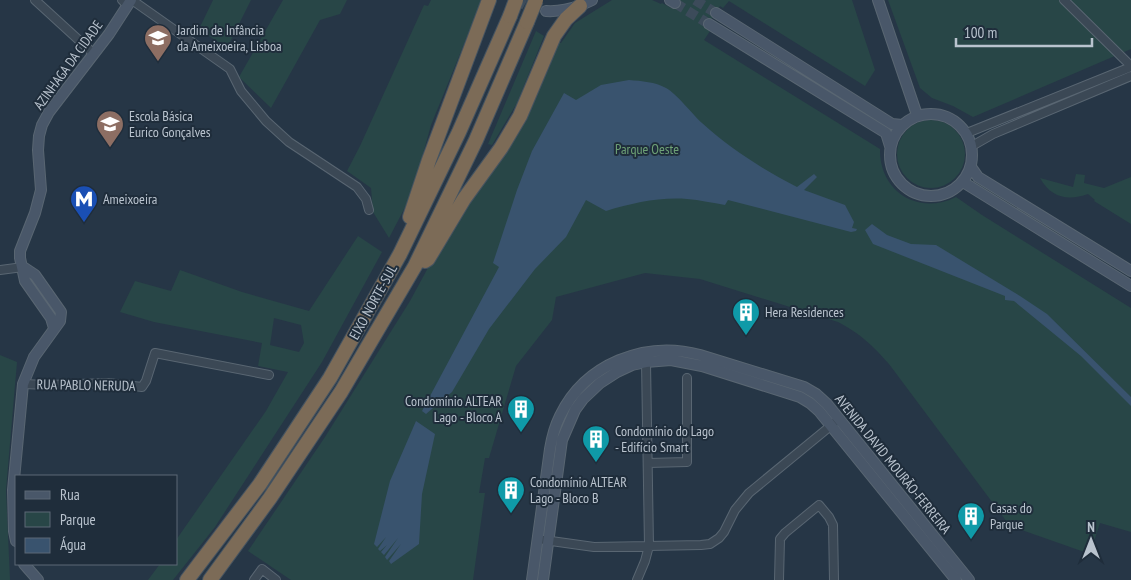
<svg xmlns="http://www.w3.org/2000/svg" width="1131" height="580" font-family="'PT Sans Narrow',sans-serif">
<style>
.green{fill:#284647;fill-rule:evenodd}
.water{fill:#39536e}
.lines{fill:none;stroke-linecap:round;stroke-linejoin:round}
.secondary-tunnel{stroke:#3c4b5a;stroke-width:10;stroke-dasharray:10 5;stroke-linecap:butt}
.street-casing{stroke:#596672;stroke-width:10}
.secondary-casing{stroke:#596672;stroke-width:12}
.highway-casing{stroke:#455360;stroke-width:16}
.street{stroke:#3b4855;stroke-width:8}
.secondary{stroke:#495769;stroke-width:10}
.highway{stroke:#7c6b57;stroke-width:14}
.highway-bridge-casing{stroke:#455360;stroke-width:16;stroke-linecap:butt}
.highway-bridge{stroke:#7c6b57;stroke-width:14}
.labels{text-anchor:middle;stroke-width:4;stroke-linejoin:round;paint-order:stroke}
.poi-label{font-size:14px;fill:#b9c3ce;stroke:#1f2d3b;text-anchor:start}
.street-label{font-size:14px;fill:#b9c3ce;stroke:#1f2d3b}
.park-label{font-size:14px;fill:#6ea176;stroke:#1f2d3b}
</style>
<rect width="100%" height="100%" fill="#263646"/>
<path class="green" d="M213,0H251L227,48L199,29Z
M283,0H347L340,14L320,20L271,108L239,77Z
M431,0H482L431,125L412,194L389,238L373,212L371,188L347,171L360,146L424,5L428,6Z
M612,0H652L661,4L662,3L671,8L676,0H852L875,70L865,86L729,1L723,8L720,6L706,28L710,31L704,40L880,149C879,192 919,216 956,197L982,215L1131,308V532L1100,523L1090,554L1010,526L889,364C872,345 861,334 838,322L700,279L645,273L556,297L552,320L516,366L489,458H485L479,493H485L473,580H291L248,551L325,437L410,301L442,242L521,127L550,66L556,41L561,43L575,23Z
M888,0H1131V49L973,117L953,106L932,98L920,88Z
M536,31L544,36L517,103L492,145L488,144Z
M897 154a34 34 0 1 1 68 0a34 34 0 1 1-68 0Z
M1076,174L1085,175L1084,183L1104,188L1131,177V224L1094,201L1095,200L1088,194C1068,201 1051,198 1040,178L1073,187Z
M358,236L382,252L322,362L215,527L173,580H148L160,564H176V540L266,411L288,372L258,366L262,343L154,322L120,312L135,281L171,291L180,270L242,292L309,311ZM274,318L301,325L304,343L299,352L270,345Z
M0,355L17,362L6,490L10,580H0Z"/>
<path class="water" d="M629,80C642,81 655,82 666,88C677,94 692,114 702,123C731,149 762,169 797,187L814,174L817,177L804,190L845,205L854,222L852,228L857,229L856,231L851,232L728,200L725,205C713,203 700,200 687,199C659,197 633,203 606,211L586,200L566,237L535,269L489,329L452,392L426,414L422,411L499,267L493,263L517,190L532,151L564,93L576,100L601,85Z
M872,224L887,235L911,244L936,245L1020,296L1047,314L1131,397V406L1081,356L1014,301L1005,300V296L873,244L865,230Z
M416,421L435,434L422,494L419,544L391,564L389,561L401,544L387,560L385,557L398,538L384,555L381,552L387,545L380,551L378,549L386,537L377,547L374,544L390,481Z"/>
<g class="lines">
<path class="secondary-tunnel" d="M516,0L525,5L546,11
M695,0L716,13
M675,3L709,24"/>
<g class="street-casing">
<path id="street" d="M35,0L94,54
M122,0L127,5
M132,0L230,69L241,91L266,121L289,142L357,187L366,199L369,210
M1064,0L1131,66
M967,133L1131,67
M972,146L993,134L1131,76
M0,270L23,267
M23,384L48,385L108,383L142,387L146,381L155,353L269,375
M648,463L687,462V378
M544,540L594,547L701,545L710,544L719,538L724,532L735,510L749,493L839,419
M254,580L262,569L276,580
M637,580L645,561L649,546L646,362
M779,580L780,539L785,533L819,505L829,517L833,525L834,580"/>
</g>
<g class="secondary-casing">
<path id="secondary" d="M670,0L675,3
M878,0L917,115
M546,11C563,12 577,8 592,0
M716,13L892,124L902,125
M709,24L886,133L890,146
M890 155a41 41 0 1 1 82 0a41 41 0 1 1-82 0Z
M971,167L978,177L1131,271
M963,182L1131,286
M54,328L51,318L25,281L20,258V251L35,213L41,190L38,150L39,136L42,125L49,112L109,34L131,0
M16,541L14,531L13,490L23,384L34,357L60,321L61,312L35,275L23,267
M24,564L38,580
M532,580L550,449C552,437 555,426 560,416C585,364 645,340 700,355L804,387L816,394L827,404L969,580
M543,580L562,440L575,410L583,399L600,383L617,372L632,365L646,362L671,360L702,366L800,397L810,403L819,411L956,580"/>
</g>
<g class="highway-casing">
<path id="highway" d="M410,217L429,160L489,0
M425,261L428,259L464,199L501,148L520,116L554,36L566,19L580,6
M187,580L260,484L330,378L400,254L459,132L510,16
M210,580L270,498L341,392L415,266L476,140L527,22"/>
</g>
<use href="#street" class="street"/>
<use href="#secondary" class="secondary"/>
<use href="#highway" class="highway"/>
<g class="highway-bridge-casing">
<path id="highway-bridge" d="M510,16L516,0
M527,22L536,0"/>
</g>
<use href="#highway-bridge" class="highway-bridge"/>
</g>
<defs>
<g id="school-pin" transform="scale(1.4375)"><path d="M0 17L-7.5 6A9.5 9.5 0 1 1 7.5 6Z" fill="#8d6e63" stroke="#1f2d3b"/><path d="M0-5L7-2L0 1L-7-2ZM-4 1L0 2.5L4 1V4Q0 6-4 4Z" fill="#fff"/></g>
<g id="metro-pin" transform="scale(1.4375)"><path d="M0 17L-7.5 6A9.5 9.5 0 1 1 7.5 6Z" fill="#1a4fb4" stroke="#1f2d3b"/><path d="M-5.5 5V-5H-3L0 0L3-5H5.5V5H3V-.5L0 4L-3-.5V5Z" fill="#fff"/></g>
<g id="building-pin" transform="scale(1.4375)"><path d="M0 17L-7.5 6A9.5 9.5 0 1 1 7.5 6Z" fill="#0f9aa8" stroke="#1f2d3b"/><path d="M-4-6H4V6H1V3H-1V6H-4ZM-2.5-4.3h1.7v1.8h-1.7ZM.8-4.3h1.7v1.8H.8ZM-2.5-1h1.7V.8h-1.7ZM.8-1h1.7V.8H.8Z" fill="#fff"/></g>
</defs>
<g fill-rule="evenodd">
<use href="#school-pin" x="158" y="38"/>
<use href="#school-pin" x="110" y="124"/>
<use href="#metro-pin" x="84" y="199"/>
<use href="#building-pin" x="746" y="312"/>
<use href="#building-pin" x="521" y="409"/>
<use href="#building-pin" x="596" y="439"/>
<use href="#building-pin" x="511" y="490"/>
<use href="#building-pin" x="971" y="516"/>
</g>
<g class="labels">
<g class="poi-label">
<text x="177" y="35">Jardim de Infância<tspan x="177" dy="16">da Ameixoeira, Lisboa</tspan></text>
<text x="129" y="121">Escola Básica<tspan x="129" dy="16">Eurico Gonçalves</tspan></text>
<text x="103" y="204">Ameixoeira</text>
<text x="765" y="317">Hera Residences</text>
<text x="502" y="406" text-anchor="end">Condomínio ALTEAR<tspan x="502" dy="16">Lago - Bloco A</tspan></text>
<text x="615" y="436">Condomínio do Lago<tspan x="615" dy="16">- Edifício Smart</tspan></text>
<text x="530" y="487">Condomínio ALTEAR<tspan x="530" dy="16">Lago - Bloco B</tspan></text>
<text x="990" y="513">Casas do<tspan x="990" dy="16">Parque</tspan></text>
</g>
<g class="street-label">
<text transform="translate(68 65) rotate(-54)" y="5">AZINHAGA DA CIDADE</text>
<text transform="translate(373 302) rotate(-61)" y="5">EIXO NORTE-SUL</text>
<text transform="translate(86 385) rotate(1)" y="5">RUA PABLO NERUDA</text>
<text transform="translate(893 464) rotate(51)" y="5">AVENIDA DAVID MOURÃO-FERREIRA</text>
</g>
<g class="park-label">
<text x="647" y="154">Parque Oeste</text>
</g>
</g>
<rect x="15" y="475" width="162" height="90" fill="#1f2d3b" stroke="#5d6976"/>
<rect x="25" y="491" width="25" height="8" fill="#495769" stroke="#5d6976"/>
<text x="60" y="500" font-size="15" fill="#b9c3ce">Rua</text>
<rect x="25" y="512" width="25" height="15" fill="#284647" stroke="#5d6976"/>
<text x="60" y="525" font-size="15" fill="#b9c3ce">Parque</text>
<rect x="25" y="538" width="25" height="15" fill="#39536e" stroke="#5d6976"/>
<text x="60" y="550" font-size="15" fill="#b9c3ce">Água</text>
<g transform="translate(1091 540)" stroke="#1f2d3b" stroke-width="4" paint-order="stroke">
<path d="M0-4L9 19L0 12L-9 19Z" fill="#b9c3ce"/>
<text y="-8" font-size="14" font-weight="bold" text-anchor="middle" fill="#b9c3ce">N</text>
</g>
<path d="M956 38v8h136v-8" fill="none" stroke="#b9c3ce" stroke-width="2.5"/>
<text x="964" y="38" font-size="15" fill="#b9c3ce" stroke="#1f2d3b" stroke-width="4" paint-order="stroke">100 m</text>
</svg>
